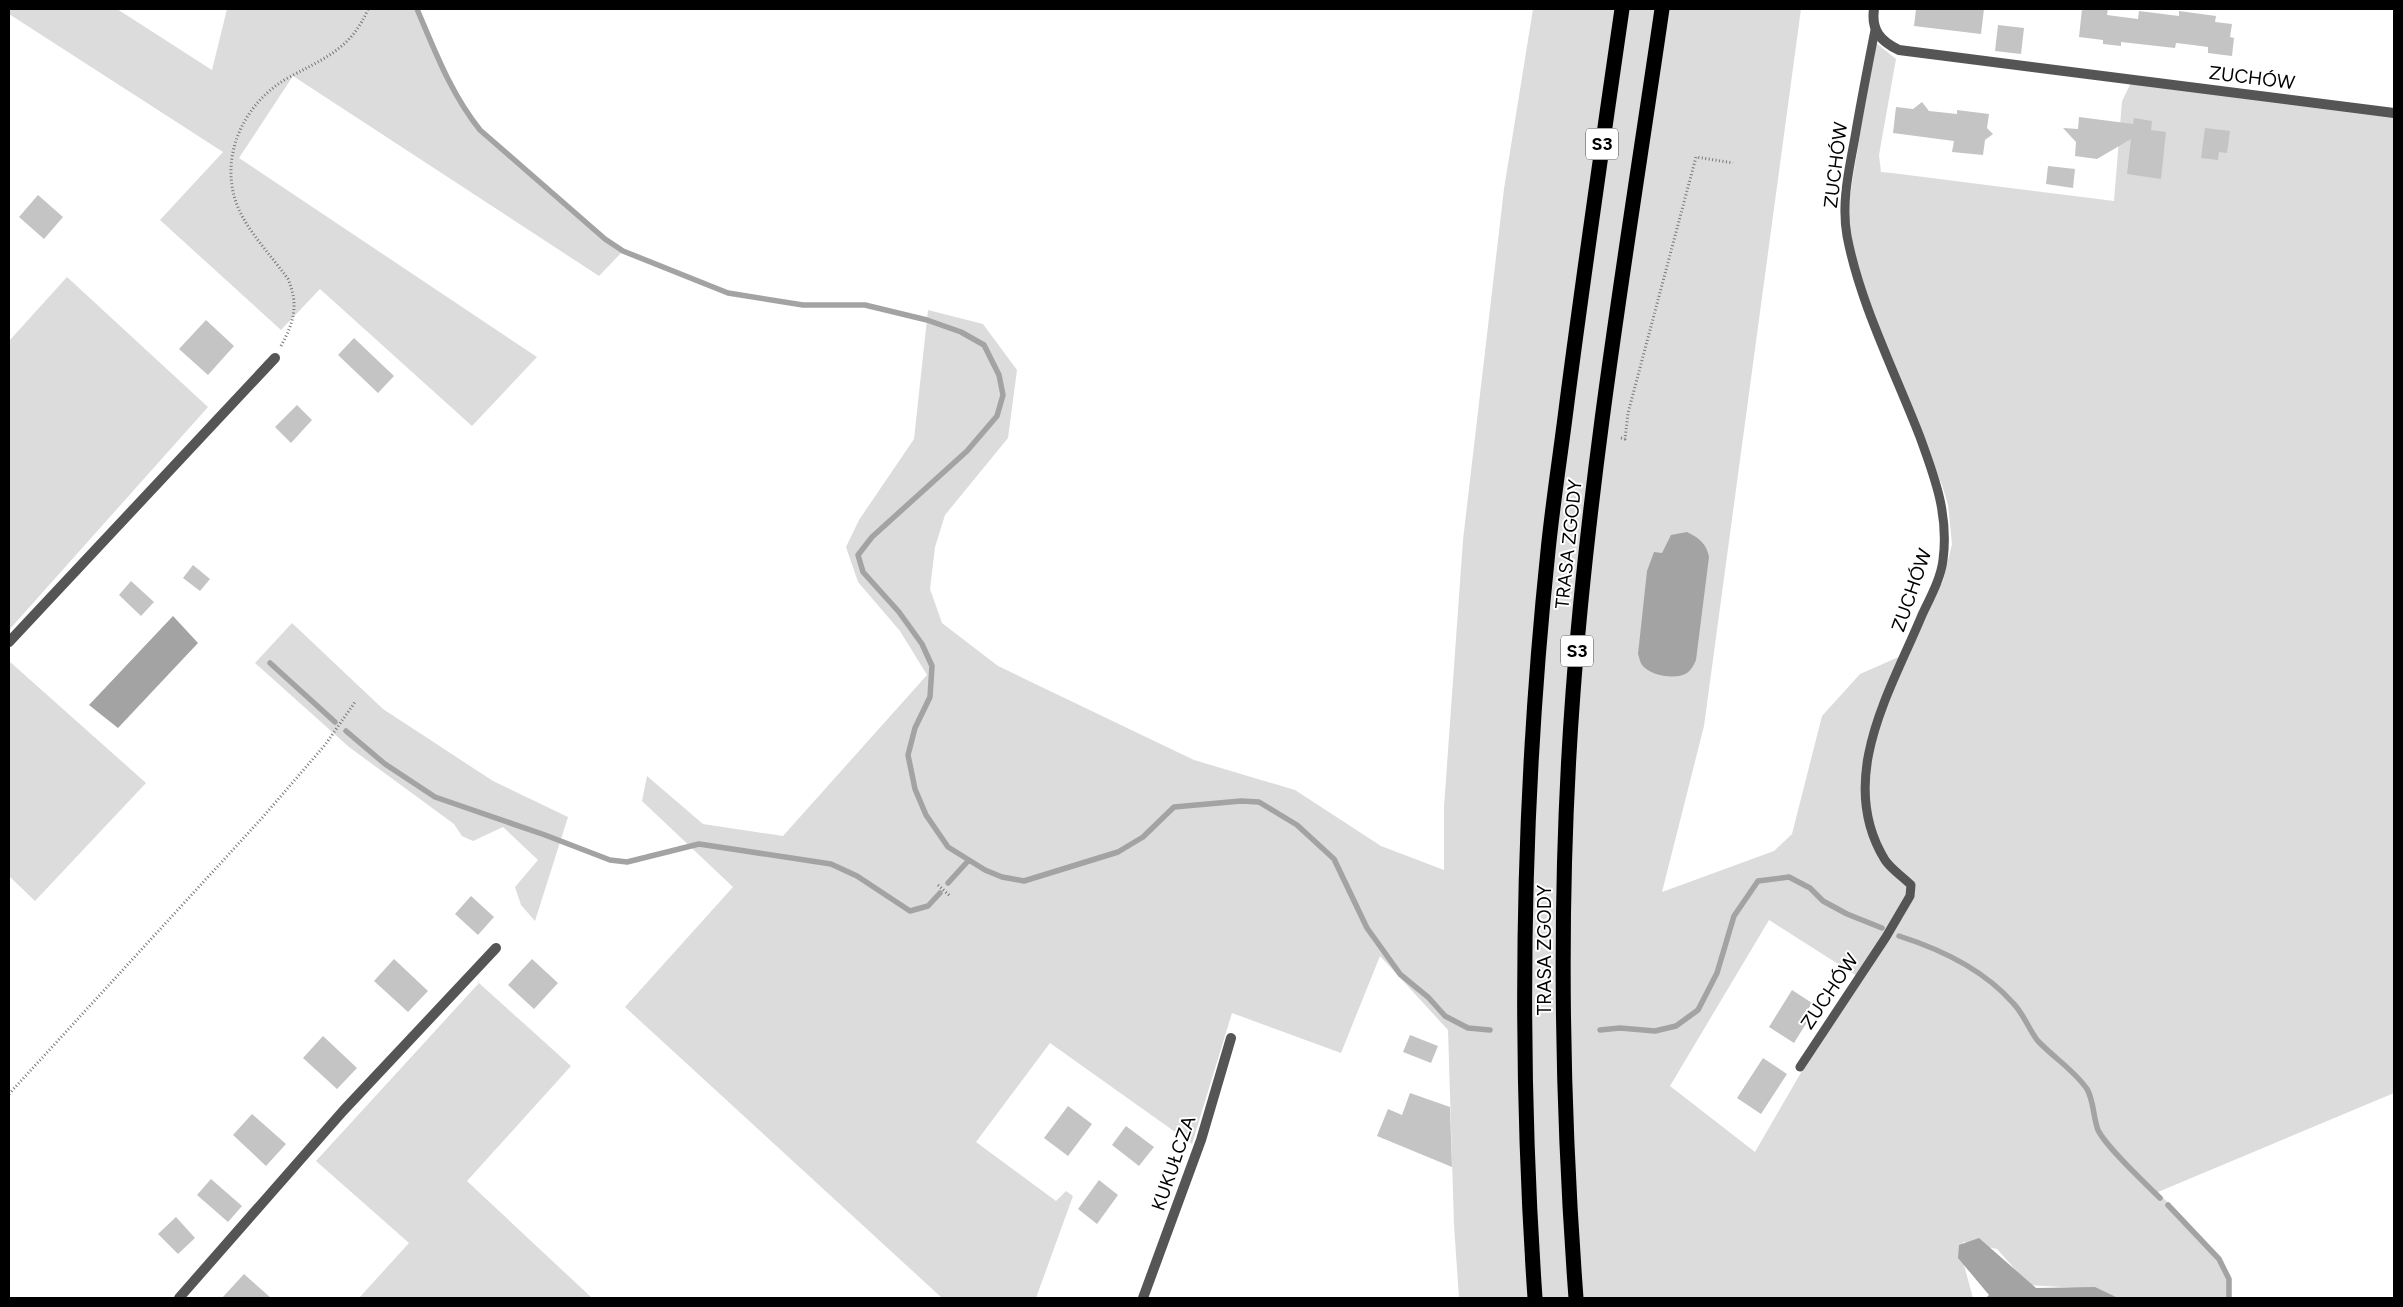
<svg xmlns="http://www.w3.org/2000/svg" width="2403" height="1307" font-family="Figtree,sans-serif">
<style>
.green{fill:#dcdcdc;fill-rule:evenodd}
.water{fill:#a3a3a3}
.lines{fill:none;stroke-linecap:round;stroke-linejoin:round}
.stream{stroke:#a3a3a3;stroke-width:5.5}
.building{fill:#c4c4c4}
.motorway-casing{stroke:#dbdbdb;stroke-width:18}
.path{stroke:#777;stroke-width:3;stroke-dasharray:1 2.5;stroke-linecap:butt}
.service{stroke:#555;stroke-width:9}
.minor{stroke:#555;stroke-width:10}
.motorway{stroke:#000;stroke-width:15}
.labels{text-anchor:middle;stroke-width:4;stroke-linejoin:round;paint-order:stroke}
.shield{fill:#fff;stroke:#4c4c4c;stroke-width:1}
.shield-label{font-size:18px;font-weight:bold;fill:#000}
.street-label{font-size:19px;fill:#000;stroke:#fff}
</style>
<rect width="100%" height="100%" fill="#fff"/>
<path class="green" d="M9,9H117L212,70L227,9H417C435,51 451,94 480,130L605,239L623,251L599,276L293,76L239,158L537,357L472,426L320,289L281,330L160,220L223,152L9,14Z
M1533,9H1801L1704,726L1662,892L1774,851L1792,834L1822,716L1860,674L1901,656L1943,581L1952,544L1948,505L1942,485L1875,324L1845,226L1875,42L1896,59L1879,155L1881,172L1892,173L2114,201L2122,101L2132,81L2394,114V1093L2158,1192L2225,1266L2231,1298H2115L2098,1289L2029,1285L1997,1249L1963,1242L1964,1265L1973,1298H1459L1454,1225L1448,1030L1380,956L1341,1053L1232,1013L1192,1144L1050,1043L976,1142L1056,1201L1066,1191L1073,1196L1036,1298H942L625,1007L733,887L642,801L647,776L703,824L783,836L927,675L900,631L858,582L846,547L859,520L914,439L928,310L983,324L1017,370L1008,438L945,515L935,547L930,589L942,623L998,666L1194,760L1295,790L1381,846L1444,870V807L1463,540L1504,189ZM1769,920L1857,976L1755,1152L1670,1086Z
M67,277L208,407L9,630V341Z
M292,623L383,709L493,781L568,817L535,921L521,905L515,887L538,860L503,827L473,841L462,836L454,824L349,747L255,663Z
M9,661L146,783L35,901L9,876Z
M479,983L571,1066L467,1181L592,1298H359L409,1243L316,1161Z"/>
<path class="water" d="M1687,532C1699,538 1707,544 1709,557L1696,660C1694,665 1691,670 1687,673C1676,680 1650,676 1642,665C1640,662 1639,657 1638,654L1647,571L1654,552L1662,553L1671,535Z
M173,616L198,643L118,728L89,705Z
M1979,1238L2036,1288L2095,1287L2118,1298H1986L1989,1295L1958,1258L1959,1245Z"/>
<g class="lines">
<path class="stream" d="M417,9C435,51 451,94 480,130L605,239L623,251L728,293L803,305H865L927,320L961,332L984,345L999,375L1003,395L997,416L967,451L872,537L858,555L863,572L899,612L922,644L932,666L930,697L915,728L908,755L915,789L926,815L948,847L985,870L1002,877L1024,881L1118,852L1143,837L1174,807L1241,801L1259,802L1297,825L1334,859L1367,928L1400,974L1428,997L1445,1016L1468,1028L1490,1030
M270,663L335,722
M346,731L385,764L435,797L545,835L610,860L627,862L699,844L831,864L857,876L910,911L928,906L940,893
M948,883L968,861
M1899,936C1940,949 1984,970 2013,1003C2024,1014 2030,1032 2038,1041C2054,1058 2074,1070 2087,1089C2094,1101 2093,1117 2098,1130C2107,1148 2144,1182 2160,1198
M1600,1030L1620,1028L1655,1031L1676,1026L1698,1010L1717,973L1734,916L1758,881L1789,877L1810,888L1823,901L1847,914L1882,928
M2168,1205L2219,1259L2229,1279V1298"/>
</g>
<path class="building" d="M1916,9H1984L1981,34L1914,26Z
M2082,9H2108L2107,15L2138,19L2139,11L2179,16V11L2216,16L2215,22L2232,24L2230,37L2234,38L2232,56L2208,53V47L2193,45L2176,43L2175,48L2121,42V46L2103,44V40L2079,37Z
M1998,25L2024,28L2021,54L1995,51Z
M1922,102L1929,111L1957,114V110L1989,114L1987,128L1993,134L1985,140L1983,155L1952,152L1954,141L1893,133L1896,107L1913,109Z
M2079,117L2133,124L2134,118L2152,121L2151,130L2166,132L2161,179L2127,174L2131,139L2097,159L2075,156L2076,142L2063,128L2078,129Z
M2205,128L2230,131L2227,153L2219,152L2218,160L2201,158Z
M2048,166L2075,169L2073,188L2046,184Z
M38,195L63,217L44,239L19,217Z
M206,320L234,346L208,375L179,349Z
M354,338L394,376L378,393L338,355Z
M297,405L312,420L291,443L275,427Z
M193,565L210,579L200,591L183,578Z
M131,581L154,602L141,616L119,595Z
M471,896L494,917L478,935L455,914Z
M394,959L428,991L408,1012L374,981Z
M532,959L558,983L534,1009L508,985Z
M1792,990L1812,1003L1807,1011L1812,1014L1794,1043L1769,1027Z
M1410,1035L1438,1046L1431,1063L1403,1052Z
M323,1036L357,1068L337,1089L303,1058Z
M1763,1058L1787,1074L1761,1114L1737,1098Z
M1410,1093L1450,1107L1452,1167L1377,1136L1388,1109L1402,1115Z
M1068,1106L1092,1124L1068,1156L1044,1138Z
M252,1114L286,1144L266,1166L233,1135Z
M1126,1126L1154,1147L1139,1166L1112,1145Z
M211,1179L242,1206L228,1222L197,1195Z
M1099,1180L1118,1195L1097,1224L1078,1209Z
M176,1217L195,1238L178,1254L158,1234Z
M244,1274L271,1298H222Z"/>
<g class="lines">
<g class="motorway-casing">
<path id="motorway" d="M1535,1298C1518,1050 1522,798 1548,551C1553,501 1561,451 1567,402C1584,271 1603,140 1622,9
M1576,1298C1561,1097 1558,894 1573,693C1590,464 1629,236 1662,9"/>
</g>
<path class="path" d="M281,346C294,322 299,305 288,279C273,258 253,237 241,214C216,165 240,106 286,79C322,59 351,50 368,9
M1621,438L1625,439L1628,413L1696,157L1733,163
M938,885L950,896
M9,1094L262,818L325,745L355,702"/>
<path class="service" d="M1800,1067L1886,937L1910,896L1911,885C1903,877 1891,869 1885,860C1835,779 1891,690 1922,615C1930,598 1941,578 1943,560C1949,515 1935,478 1920,437C1895,372 1860,304 1847,236C1841,203 1849,170 1855,137C1861,101 1868,66 1875,30"/>
<path class="minor" d="M1874,9C1871,30 1880,41 1899,50L2394,113
M9,642L275,358
M179,1298L343,1111L496,948
M1143,1298L1201,1140L1231,1038"/>
<use href="#motorway" class="motorway"/>
</g>
<g class="labels">
<g class="shield">
<rect x="1586" y="128.5" width="32" height="31" rx="4"/>
<rect x="1561" y="635.5" width="32" height="31" rx="4"/>
</g>
<g class="shield-label">
<text x="1602" y="150">S3</text>
<text x="1577" y="657">S3</text>
</g>
<g class="street-label">
<text transform="translate(2252 77) rotate(7)" y="7">ZUCHÓW</text>
<text transform="translate(1835 165) rotate(-83)" y="7">ZUCHÓW</text>
<text transform="translate(1568 544) rotate(-84)" y="7">TRASA ZGODY</text>
<text transform="translate(1911 590) rotate(-71)" y="7">ZUCHÓW</text>
<text transform="translate(1544 950) rotate(-90)" y="7">TRASA ZGODY</text>
<text transform="translate(1829 991) rotate(-56)" y="7">ZUCHÓW</text>
<text transform="translate(1173 1163) rotate(-71)" y="7">KUKUŁCZA</text>
</g>
</g>
<rect width="2403" height="1307" fill="none" stroke="#000000" stroke-width="20"/>
</svg>
